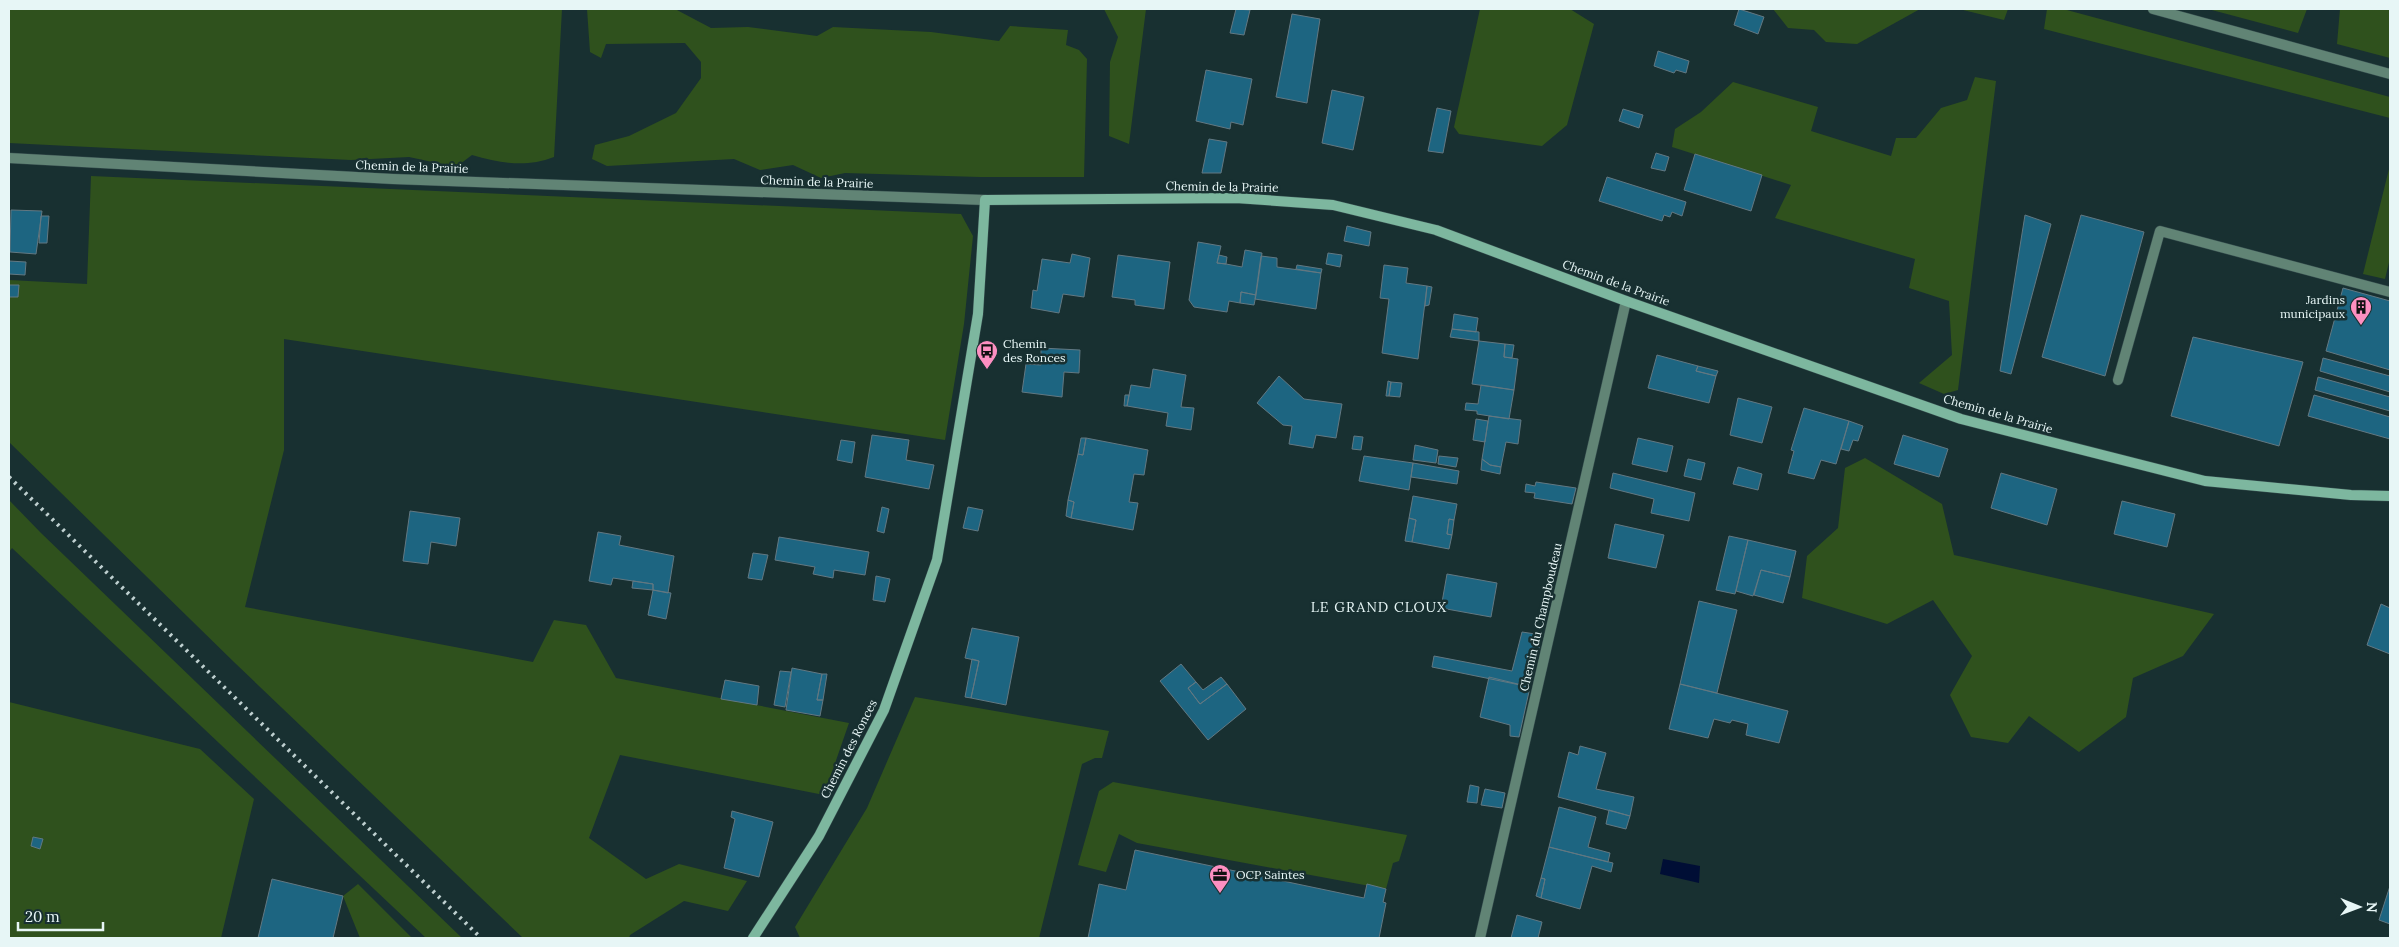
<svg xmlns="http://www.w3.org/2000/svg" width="2399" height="947" font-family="Lora,serif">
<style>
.green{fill:#2f511d}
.water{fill:#000e35}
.building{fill:#1d6581;stroke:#627882}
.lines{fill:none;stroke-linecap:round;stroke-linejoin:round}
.lane-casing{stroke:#354c4d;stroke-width:11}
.street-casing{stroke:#354c4d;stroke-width:11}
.secondary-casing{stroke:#354c4d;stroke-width:11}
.lane{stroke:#618475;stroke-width:10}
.street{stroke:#618475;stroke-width:10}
.secondary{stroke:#7db79f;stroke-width:10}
.rail{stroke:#bfd0d0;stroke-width:4;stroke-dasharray:2.5 5;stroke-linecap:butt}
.labels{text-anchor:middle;stroke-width:5;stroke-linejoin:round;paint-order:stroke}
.street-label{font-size:12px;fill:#e7f6f6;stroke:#183031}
.poi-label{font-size:12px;fill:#e7f6f6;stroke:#183031;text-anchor:start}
.neighbourhood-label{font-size:14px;letter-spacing:1px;fill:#e7f6f6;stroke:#183031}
</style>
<rect width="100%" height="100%" fill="#183031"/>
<path class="green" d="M9,9H562L554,157C525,168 501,163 472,155L456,167L409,157L351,160L9,143Z
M587,9H675L711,28L748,27L817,36L833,27L931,32L999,41L1010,26L1068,30L1066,45L1079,50L1087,59L1084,177H980L845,173L821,178L793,165L760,170L734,159L607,166L592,159L595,145L629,136L676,113L701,78V62L685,43L606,44L601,58L590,52Z
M1104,9H1146L1129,144L1109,136L1110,62L1118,37Z
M1480,9H1570L1594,24L1567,125L1542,146L1459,134L1454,127Z
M1773,9H1920L1857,44L1826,42L1814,30L1788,28Z
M1959,9H2008L2004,20Z
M2047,9H2063L2390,97V118L2044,29Z
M2208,9H2307L2298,33Z
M2340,9H2390V58L2337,44Z
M1975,77L1996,81L1958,390L1944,394L1919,383L1952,355L1949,301L1909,288L1915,259L1775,218L1791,185L1672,147L1675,129L1701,112L1733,82L1818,107L1811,131L1891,156L1896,138H1916L1941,108L1967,100Z
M2390,165V258L2385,279L2363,274Z
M91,176L961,214L973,236L964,324L945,440L284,339V450L245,607L533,662L554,620L586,625L616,678L849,723L824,795L620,755L589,838L646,879L679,864L747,881L728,911L684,901L630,935L629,938H523L235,663L9,442V280L87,284Z
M1865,458L1942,504L1954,555L2214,614L2183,656L2133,678L2126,717L2079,752L2029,716L2008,743L1971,737L1950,695L1972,656L1933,600L1887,624L1802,598L1807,556L1838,528L1845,468Z
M9,500L41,533L462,938H426L12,548L9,552Z
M915,697L1109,731L1102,758H1095L1082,764L1039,938H800L795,927L867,808Z
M9,702L200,749L254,799L221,938H9Z
M1113,782L1407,835L1399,861L1393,863L1386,889L1137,843L1119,834L1106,872L1078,865L1099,791Z
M358,884L412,938H360L343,896Z"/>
<path class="water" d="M1663,859L1700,866L1699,883L1660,874Z"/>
<path class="building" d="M1236,9L1250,10L1244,35L1230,33Z
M1739,9L1764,17L1758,34L1734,25Z
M1292,14L1320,19L1307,103L1276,97Z
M1658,51L1689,61L1686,73L1676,70L1674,73L1654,66Z
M1206,70L1252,79L1243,125L1231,122L1230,129L1196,121Z
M1332,90L1364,97L1353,150L1322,143Z
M1437,108L1451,111L1443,153L1428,151Z
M1623,109L1643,115L1639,128L1619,121Z
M1209,139L1227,142L1221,173H1202Z
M1656,153L1669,157L1665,171L1651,168Z
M1695,154L1762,175L1751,211L1684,190Z
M1607,177L1686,202L1682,216L1672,212L1670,217L1664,215L1662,221L1599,201Z
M11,210L42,211L36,254L10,252Z
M2025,215L2051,224L2011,374L2000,371Z
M2081,215L2144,232L2105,376L2042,357Z
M41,216H49L47,243H39Z
M1347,226L1371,232L1369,246L1344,241Z
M1198,242L1221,246L1217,263L1226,264L1242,267L1245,250L1262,253L1256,295L1241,292L1240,303L1229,301L1227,312L1194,307L1189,300Z
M1328,253L1342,255L1340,267L1326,264Z
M1072,254L1090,258L1084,297L1063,294L1059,313L1031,308L1033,290L1037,291L1042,259L1070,263Z
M1118,255L1170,262L1164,309L1135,305V300L1112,297Z
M1219,255L1227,257L1226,264L1217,263Z
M1261,256L1277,258V267L1321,273L1316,309L1255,299Z
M9,261L26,262L25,275L9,274Z
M1297,265L1322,269L1321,273L1296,269Z
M1384,265L1408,268L1406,283L1427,286L1418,359L1382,353L1389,299L1380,298Z
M9,285H19L18,297H9Z
M1427,286L1432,287L1429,305L1425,306Z
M2343,288L2390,301V370L2326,351Z
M1241,292L1256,295L1254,305L1240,303Z
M1454,314L1478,318L1476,332L1452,329Z
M1452,329L1479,332V341L1450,337Z
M2193,337L2303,362L2279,446L2171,416Z
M1479,341L1505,344L1504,357L1518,359L1514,390L1472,384Z
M1505,344L1514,345L1512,358L1504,357Z
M1041,348L1080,350L1079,373L1064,372L1062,397L1022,392L1026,364L1041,365Z
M1657,355L1698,366L1696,371L1716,376L1709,403L1648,388Z
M2323,358L2390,376V392L2320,371Z
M1698,366L1718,371L1716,376L1696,371Z
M1153,369L1186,375L1181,407L1194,408L1191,430L1166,426L1168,413L1127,406L1131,385L1150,388Z
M1279,376L1304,399L1342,404L1336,438L1316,435L1313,448L1289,444L1292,426L1283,425L1257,403Z
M2318,377L2390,397V411L2315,390Z
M1388,381L1391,382L1389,396H1386Z
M1391,382L1402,383L1400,397L1389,396Z
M1481,385L1514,390L1509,419L1477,414V411L1465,410L1466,403L1478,404Z
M1125,395H1129L1127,406H1124Z
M2314,395L2390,417V439L2308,416Z
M1738,398L1772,407L1762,443L1730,435Z
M1804,408L1849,421L1836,464L1821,460L1814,479L1788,473L1794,451L1791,450Z
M1489,416L1521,420L1518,444L1506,442L1501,467L1490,465L1482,459Z
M1476,419L1488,421L1485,442L1473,440Z
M1849,421L1863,426L1858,441L1853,440L1849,451L1841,449Z
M872,435L909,440L906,460L934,465L929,489L865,477Z
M1903,435L1948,449L1939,477L1894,464Z
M1354,436L1363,437L1361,450L1352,449Z
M1081,438H1086L1083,455L1078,454Z
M1086,438L1148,450L1144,475L1134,474L1129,502L1138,503L1133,530L1071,518L1074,502L1068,500L1078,454L1083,455Z
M1638,438L1673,446L1667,472L1632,464Z
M841,440L855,442L852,463L837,460Z
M1415,445L1438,450L1436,463L1413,460Z
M1364,456L1413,463L1409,490L1359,481Z
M1439,456L1458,458L1456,467L1438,464Z
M1482,459L1490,465L1501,467L1500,474L1481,470Z
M1688,459L1705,463L1701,480L1684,476Z
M1413,463L1459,471L1457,484L1411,477Z
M1738,467L1762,474L1758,490L1733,484Z
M1613,473L1695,493L1689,521L1651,513L1654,499L1610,488Z
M2001,473L2057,489L2047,525L1991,508Z
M1536,482L1576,488L1572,504L1534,498L1535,493L1525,492L1526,484L1535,486Z
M1413,496L1457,504L1454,520L1449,519L1447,534L1452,535L1449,549L1412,542L1416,520L1409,518Z
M1068,500L1074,502L1071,518L1066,516Z
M2122,501L2175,514L2167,547L2114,534Z
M882,507L889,509L884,533L877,531Z
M968,507L983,510L978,531L963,528Z
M410,511L460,518L456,546L431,542L428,564L403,561Z
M1409,518L1416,520L1412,542L1405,541Z
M1449,519L1454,520L1452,535L1447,534Z
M1615,524L1664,535L1656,568L1608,558Z
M598,532L621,536L619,545L674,556L668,593L653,590V584L613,578L611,585L589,581Z
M1729,536L1748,540L1735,594L1716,590Z
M779,537L869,552L865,575L834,570L833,578L813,574L815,567L775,560Z
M1748,540L1796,551L1790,577L1761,570L1753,596L1736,591Z
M753,553L768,555L762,580L748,578Z
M1761,570L1790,577L1783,603L1754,595Z
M1447,574L1497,583L1491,617L1441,608Z
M876,576L890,579L885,602L873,600Z
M633,581L653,584V590L632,588Z
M653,590L671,593L666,619L648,615Z
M1699,601L1737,610L1717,693L1680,684Z
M2381,604L2390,608V654L2367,645Z
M972,628L1019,637L1006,705L971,698L979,661L965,658Z
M1522,632L1542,635L1530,687L1432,667L1434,656L1512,671Z
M972,659L979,661L971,698L965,697Z
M1181,664L1196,682L1188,688L1200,704L1227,684L1246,709L1208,740L1160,681Z
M792,668L822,674L817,700H823L820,716L786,710Z
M780,671L791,672L785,707L774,705Z
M822,674H827L823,700H817Z
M1221,677L1227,684L1200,704L1188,688L1196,682L1203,690Z
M1489,677L1530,687L1519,737L1510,736V725L1480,717Z
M725,680L759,686L757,705L721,699Z
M1680,684L1788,711L1779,743L1746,735L1748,724L1732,720L1730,723L1714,719L1708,738L1669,729Z
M1580,746L1606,753L1596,789L1634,797L1630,816L1558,797L1569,752L1578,755Z
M1470,785L1479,787L1477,803L1467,802Z
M1485,789L1505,793L1502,808L1481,805Z
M1559,807L1596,817L1588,847L1610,853L1608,862L1549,847Z
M1609,810L1630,816L1626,829L1606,824Z
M732,811L773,822L759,877L724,868L735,819L731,817Z
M33,837L43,839L40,849L31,846Z
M1549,847L1613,863L1611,872L1592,866L1580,909L1541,898L1545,879L1541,878Z
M1135,850L1364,898L1367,884L1386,889L1383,902L1386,903L1379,938H1088L1099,884L1126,890Z
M1541,878L1545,879L1541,898L1536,896Z
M272,879L343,896L333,938H258Z
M2390,886V924L2379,920Z
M1517,915L1542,922L1538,938H1511Z"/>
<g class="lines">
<g class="lane-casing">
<path id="lane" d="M2153,9L2390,74
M2118,380L2160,231L2390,292"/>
</g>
<g class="street-casing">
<path id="street" d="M9,158L393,179L985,200
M1480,938L1626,301"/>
</g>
<g class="secondary-casing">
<path id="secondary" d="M753,938L819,836L884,710L937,560L978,314L985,200L1236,198L1333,205L1436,230L1626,301L1961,419L2205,481L2351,495L2390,496"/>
</g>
<use href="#lane" class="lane"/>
<use href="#street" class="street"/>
<use href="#secondary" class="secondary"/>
<path class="rail" d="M9,477L481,938"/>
</g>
<defs>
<g id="building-pin" transform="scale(1.125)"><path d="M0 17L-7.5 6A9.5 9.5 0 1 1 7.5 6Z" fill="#fd8fc1" stroke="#183031"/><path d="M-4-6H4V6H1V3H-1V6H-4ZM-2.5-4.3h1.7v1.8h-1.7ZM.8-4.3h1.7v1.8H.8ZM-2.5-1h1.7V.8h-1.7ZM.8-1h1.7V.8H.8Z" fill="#111"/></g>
<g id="bus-pin" transform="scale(1.125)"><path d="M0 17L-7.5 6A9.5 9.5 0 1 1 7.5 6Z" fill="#fd8fc1" stroke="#183031"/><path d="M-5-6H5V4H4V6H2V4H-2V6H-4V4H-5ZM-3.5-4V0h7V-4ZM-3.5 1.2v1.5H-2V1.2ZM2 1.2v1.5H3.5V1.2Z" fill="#111"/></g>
<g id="office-pin" transform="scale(1.125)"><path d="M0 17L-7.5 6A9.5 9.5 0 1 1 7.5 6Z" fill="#fd8fc1" stroke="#183031"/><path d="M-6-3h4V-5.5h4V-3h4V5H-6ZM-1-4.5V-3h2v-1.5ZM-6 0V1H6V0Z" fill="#111"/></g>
</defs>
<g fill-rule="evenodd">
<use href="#building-pin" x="2361" y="307"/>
<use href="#bus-pin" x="987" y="351"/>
<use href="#office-pin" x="1220" y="875"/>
</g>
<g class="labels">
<g class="street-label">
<text transform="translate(412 167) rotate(2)" y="4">Chemin de la Prairie</text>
<text transform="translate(817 182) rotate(2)" y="4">Chemin de la Prairie</text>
<text transform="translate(1222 187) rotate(1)" y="4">Chemin de la Prairie</text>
<text transform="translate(1616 283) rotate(20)" y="4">Chemin de la Prairie</text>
<text transform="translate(1998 414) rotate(16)" y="4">Chemin de la Prairie</text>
<text transform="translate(1541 617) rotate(-77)" y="4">Chemin du Champboudeau</text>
<text transform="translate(849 749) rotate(-63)" y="4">Chemin des Ronces</text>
</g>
<g class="poi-label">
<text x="2345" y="304" text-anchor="end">Jardins<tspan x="2345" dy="14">municipaux</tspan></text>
<text x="1003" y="348">Chemin<tspan x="1003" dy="14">des Ronces</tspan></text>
<text x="1236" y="879">OCP Saintes</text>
</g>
<g class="neighbourhood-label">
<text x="1379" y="612">LE GRAND CLOUX</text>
</g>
</g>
<rect width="2399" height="947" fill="none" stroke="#e7f6f6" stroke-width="20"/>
<g transform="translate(2359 907) rotate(91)" stroke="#183031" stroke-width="4" paint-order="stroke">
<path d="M0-4L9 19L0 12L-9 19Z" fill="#e7f6f6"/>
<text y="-8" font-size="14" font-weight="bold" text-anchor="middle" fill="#e7f6f6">N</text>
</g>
<path d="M18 922v8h85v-8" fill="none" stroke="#e7f6f6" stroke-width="2.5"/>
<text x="25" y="922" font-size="15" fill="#e7f6f6" stroke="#183031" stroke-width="4" paint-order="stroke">20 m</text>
</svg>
